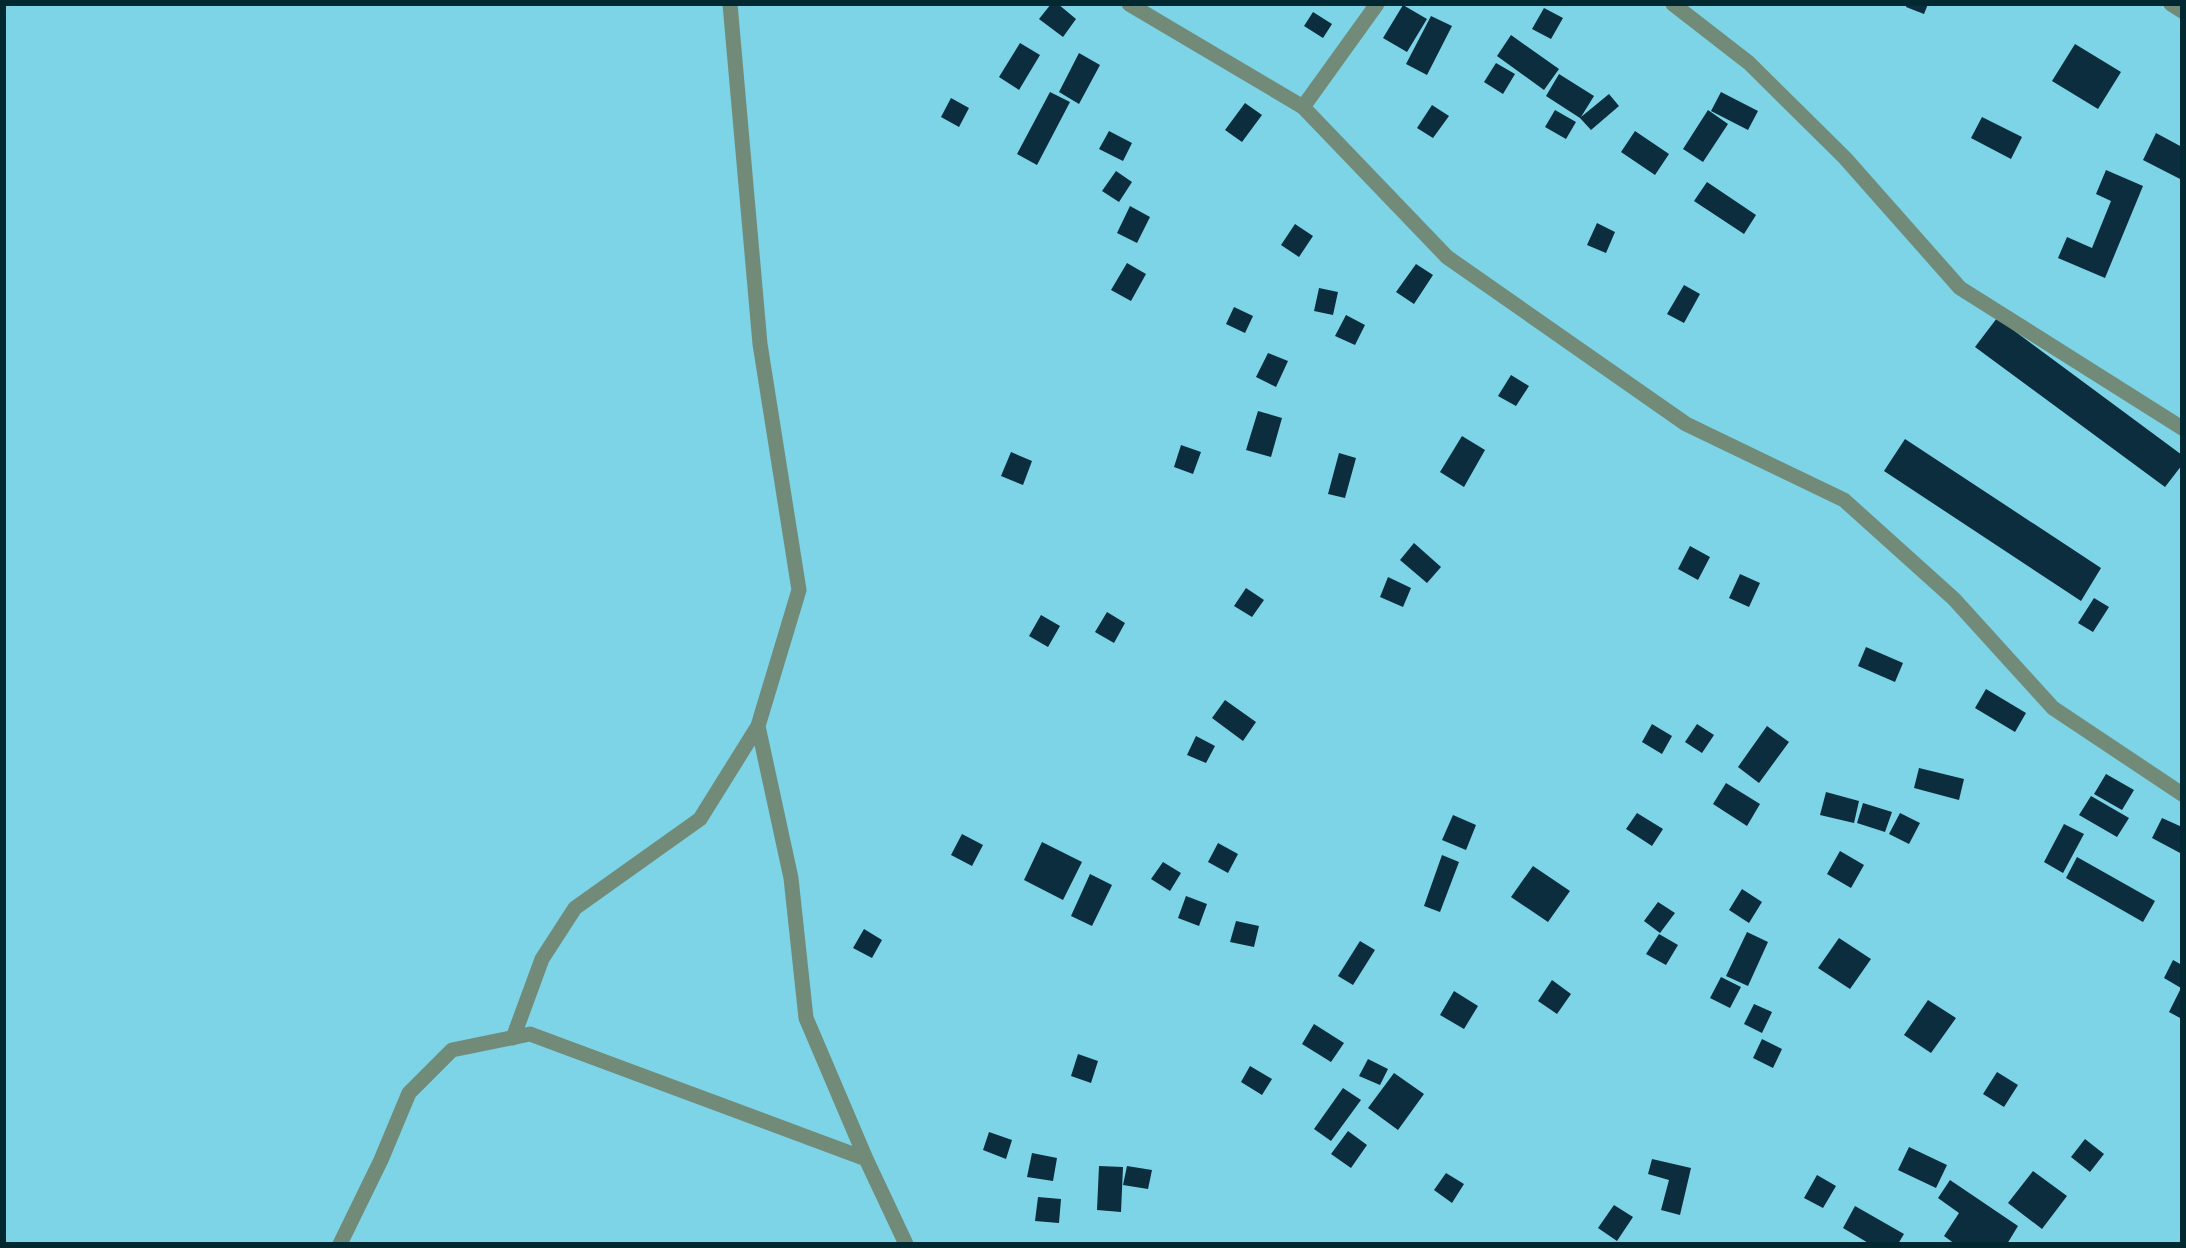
<svg xmlns="http://www.w3.org/2000/svg" width="2186" height="1248" font-family="'PT Sans',sans-serif">
<style>
.building{fill:#0b2d3d}
.lines{fill:none;stroke-linecap:round;stroke-linejoin:round}
.minor{stroke:#728b78;stroke-width:15}
</style>
<rect width="100%" height="100%" fill="#7dd4e7"/>
<path class="building" d="M1051,4H1058L1076,19L1063,37L1039,19Z
M1907,4H1928L1924,14L1906,7Z
M1403,5L1427,19L1407,52L1383,38Z
M1544,8L1563,18L1551,39L1532,29Z
M1313,12L1332,24L1323,38L1304,26Z
M1431,16L1452,26L1427,75L1406,64Z
M1511,35L1559,69L1544,90L1497,56Z
M1020,43L1040,55L1019,90L999,77Z
M2075,44L2121,72L2098,109L2052,81Z
M1079,53L1100,65L1079,104L1059,92Z
M1496,63L1515,74L1503,94L1484,82Z
M1559,74L1594,96L1581,117L1609,94L1619,106L1591,130L1580,118L1546,96Z
M1050,92L1070,102L1037,165L1017,154Z
M1721,92L1758,111L1748,130L1711,111Z
M951,98L969,108L959,127L941,117Z
M1245,103L1262,115L1242,142L1225,130Z
M1432,105L1449,116L1433,138L1417,128Z
M1555,110L1576,122L1566,139L1545,127Z
M1708,110L1728,124L1703,162L1683,149Z
M1982,117L2022,137L2011,159L1971,138Z
M1109,131L1132,143L1123,161L1099,149Z
M1635,131L1669,154L1655,175L1621,152Z
M2156,133L2182,147V180L2143,160Z
M2106,170L2143,186L2105,278L2058,258L2067,237L2092,248L2111,201L2096,194Z
M1116,171L1132,182L1119,202L1102,191Z
M1707,182L1756,215L1744,234L1694,201Z
M1130,206L1150,217L1137,243L1117,233Z
M1597,223L1615,232L1606,253L1587,245Z
M1295,224L1313,236L1299,257L1281,245Z
M1127,263L1146,274L1131,301L1111,290Z
M1416,264L1433,275L1414,304L1396,292Z
M1684,285L1700,294L1684,323L1667,314Z
M1319,288L1338,292L1333,315L1314,311Z
M1234,307L1253,316L1245,333L1226,324Z
M1346,315L1365,325L1355,345L1335,336Z
M1997,318L2182,455V465L2165,487L1975,347Z
M1268,353L1288,361L1276,387L1256,377Z
M1511,375L1529,386L1516,406L1498,396Z
M1258,411L1282,418L1271,457L1246,450Z
M1462,436L1485,450L1464,487L1440,472Z
M1905,439L2101,568L2081,601L1884,471Z
M1181,445L1201,452L1193,474L1174,467Z
M1011,452L1032,461L1023,485L1001,476Z
M1339,453L1356,458L1345,498L1328,494Z
M1414,543L1441,567L1427,583L1400,560Z
M1690,546L1710,557L1698,580L1678,569Z
M1740,574L1760,583L1749,607L1729,598Z
M1388,577L1411,588L1403,607L1380,597Z
M1246,588L1264,600L1252,617L1234,606Z
M2094,598L2109,607L2093,632L2078,623Z
M1107,612L1125,623L1114,643L1095,632Z
M1041,615L1060,626L1048,647L1029,636Z
M1866,647L1903,663L1895,682L1858,666Z
M1986,689L2026,713L2015,732L1975,708Z
M1225,700L1256,722L1243,741L1212,718Z
M1652,724L1672,736L1662,754L1642,742Z
M1697,724L1714,735L1702,753L1685,742Z
M1767,726L1789,742L1759,783L1738,767Z
M1196,736L1215,746L1206,763L1187,755Z
M1919,768L1964,779L1959,800L1914,788Z
M2106,774L2134,790L2122,810L2094,794Z
M1726,783L1760,804L1747,826L1713,804Z
M1826,792L1859,801L1854,823L1820,815Z
M2091,796L2129,818L2117,837L2079,815Z
M1863,803L1892,812L1885,832L1857,823Z
M1637,813L1663,829L1652,846L1626,829Z
M1900,813L1920,823L1909,844L1889,834Z
M1453,815L1476,825L1466,850L1442,840Z
M2162,818L2182,827V854L2152,838Z
M2064,824L2084,834L2063,873L2044,862Z
M962,834L983,845L972,866L951,855Z
M1042,842L1082,862L1063,900L1024,880Z
M1218,843L1238,854L1228,873L1208,862Z
M1840,851L1864,865L1851,888L1827,874Z
M1442,855L1459,862L1440,912L1424,906Z
M2077,857L2155,901L2143,922L2066,878Z
M1163,862L1181,873L1170,891L1151,879Z
M1533,866L1570,891L1548,922L1511,897Z
M1090,874L1112,885L1092,926L1071,916Z
M1742,889L1762,902L1749,923L1729,910Z
M1186,896L1207,904L1199,926L1178,918Z
M1658,902L1675,913L1660,933L1644,921Z
M1236,921L1259,926L1254,947L1230,942Z
M864,929L882,940L872,958L853,948Z
M1747,932L1768,942L1748,986L1726,976Z
M1659,934L1678,945L1666,965L1646,954Z
M1839,938L1871,959L1850,989L1818,968Z
M1360,941L1375,950L1353,985L1338,976Z
M2173,960L2182,965V1019L2169,1012L2181,988L2164,978Z
M1721,977L1741,987L1730,1008L1710,998Z
M1552,980L1571,994L1557,1014L1538,1001Z
M1454,991L1478,1006L1464,1029L1440,1015Z
M1928,1000L1956,1018L1931,1053L1904,1035Z
M1754,1004L1772,1012L1762,1033L1744,1024Z
M1314,1024L1344,1043L1331,1062L1302,1044Z
M1762,1039L1782,1049L1773,1068L1753,1058Z
M1078,1054L1098,1061L1091,1083L1071,1076Z
M1368,1059L1388,1069L1380,1085L1359,1076Z
M1250,1066L1272,1079L1262,1095L1241,1082Z
M1997,1072L2018,1085L2004,1107L1983,1094Z
M1394,1073L1424,1094L1398,1130L1368,1108Z
M1343,1088L1361,1100L1331,1141L1314,1129Z
M1348,1131L1367,1145L1351,1168L1331,1154Z
M989,1132L1012,1140L1006,1159L983,1150Z
M2085,1139L2104,1154L2090,1172L2071,1157Z
M1909,1147L1947,1165L1936,1188L1898,1170Z
M1032,1153L1057,1158L1053,1181L1027,1177Z
M1652,1159L1691,1168L1680,1215L1661,1210L1669,1180L1648,1174Z
M1099,1166L1123,1167L1121,1212L1097,1210Z
M1127,1166L1152,1170L1148,1189L1123,1185Z
M2033,1171L2067,1196L2042,1229L2008,1203Z
M1446,1173L1464,1184L1452,1203L1434,1190Z
M1817,1175L1836,1186L1823,1208L1804,1198Z
M1950,1180L2018,1226L2007,1244H1955L1944,1236L1959,1213L1938,1198Z
M1038,1197L1061,1199L1059,1223L1035,1221Z
M1614,1205L1633,1217L1617,1241L1598,1228Z
M1855,1206L1904,1234L1898,1244H1870L1843,1228Z"/>
<g class="lines">
<path class="minor" d="M730,4L760,344L799,590L758,726L791,878L806,1018L866,1159L906,1244
M1129,4L1303,107L1447,257L1686,424L1844,500L1954,599L2053,708L2182,794
M1673,4L1749,63L1845,158L1960,288L2182,428
M2171,4L2182,11
M1303,107L1377,4
M513,1038L542,959L575,908L700,819L758,726
M340,1244L381,1160L409,1093L452,1050L530,1034L866,1159"/>
</g>
<rect width="2186" height="1248" fill="none" stroke="#022931" stroke-width="12"/>
</svg>
